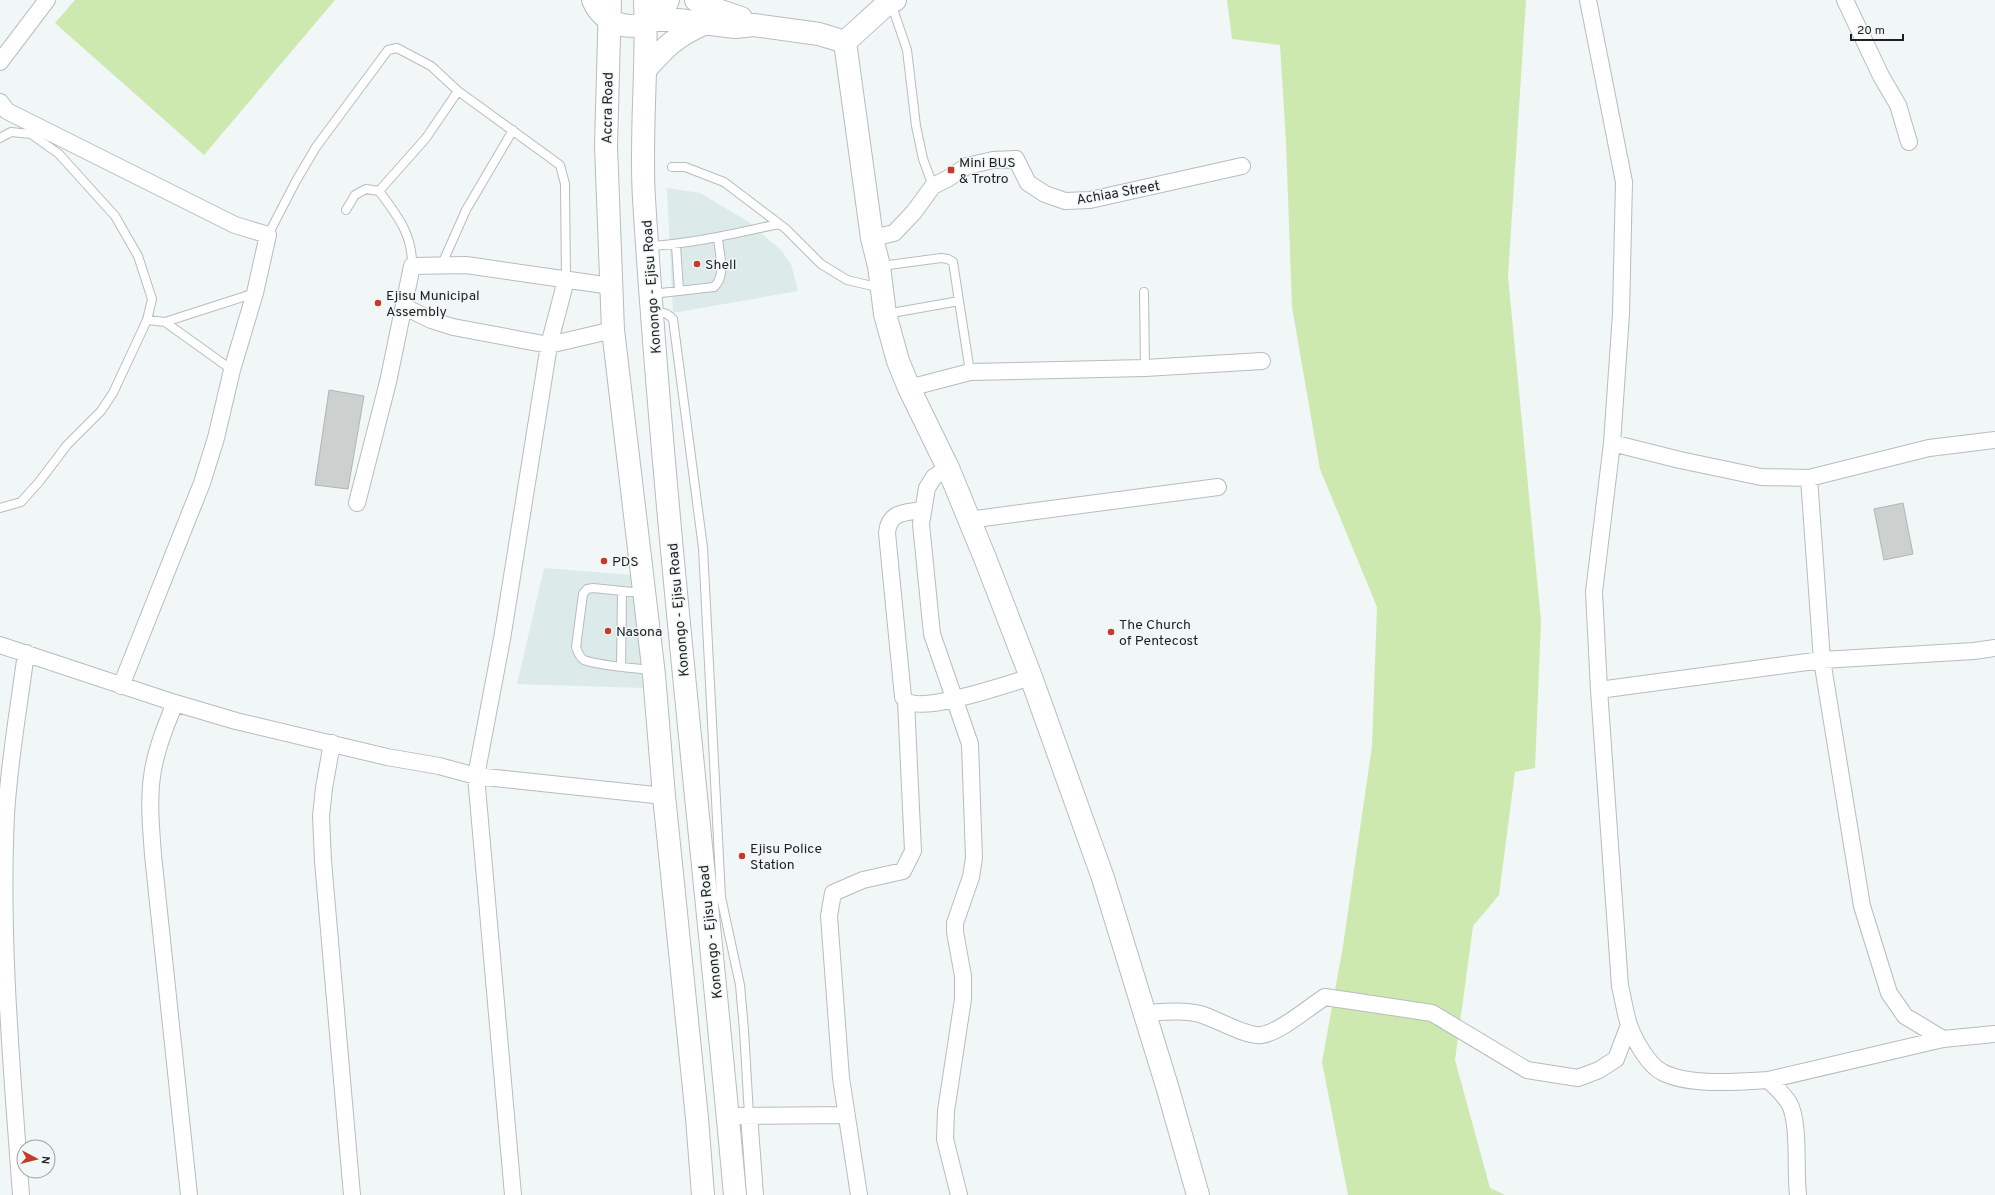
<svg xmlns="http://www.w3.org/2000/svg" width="1995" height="1195" font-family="Overpass,sans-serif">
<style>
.built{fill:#dcebea}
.green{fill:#cde9b0}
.building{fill:#ccd0ce;stroke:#b1b5b3}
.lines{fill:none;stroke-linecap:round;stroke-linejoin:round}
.lane-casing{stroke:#b8bcbc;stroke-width:10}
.street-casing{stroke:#b8bcbc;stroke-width:18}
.secondary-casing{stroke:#b8bcbc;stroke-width:24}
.highway-casing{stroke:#b8bcbc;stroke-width:24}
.lane{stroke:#fff;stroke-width:8}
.street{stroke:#fff;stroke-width:16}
.secondary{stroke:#fff;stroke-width:22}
.highway{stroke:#fff;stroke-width:22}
.poi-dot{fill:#c63a28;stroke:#f1f6f6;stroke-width:1.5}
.labels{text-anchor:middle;stroke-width:3;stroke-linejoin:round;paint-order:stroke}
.street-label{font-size:14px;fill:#1f2121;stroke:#f1f6f6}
.poi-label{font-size:14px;fill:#1f2121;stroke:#f1f6f6;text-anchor:start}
</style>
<rect width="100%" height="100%" fill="#f1f6f6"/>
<path class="built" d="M667,188L700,193L747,221L781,250L791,264L798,291L673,313Z
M544,568L633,575L644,688L517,684Z"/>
<path class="green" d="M75,0H335L204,155L55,23Z
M1227,0H1526L1508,276L1541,621L1535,768L1515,772L1499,895L1473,926L1455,1060L1490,1188L1505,1195H1348L1322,1062L1343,946L1372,746L1377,607L1320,469L1292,307L1286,142L1280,45L1232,39Z"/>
<path class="building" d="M329,390L364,396L348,489L315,485Z
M1903,503L1913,554L1884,560L1874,509Z"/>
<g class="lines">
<g class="lane-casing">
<path id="lane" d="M891,3L907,50L916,126L923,159L933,186
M0,138L11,132L31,134L59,154L115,216L138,256L152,299L147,320
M672,167H685L724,182L786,229L821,264L847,280L881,288
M379,191L426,138L458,91
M346,210L355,195L366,189L379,191C397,215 413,235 412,266
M268,235L296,181L316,147L388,50L397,48L431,66L458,91L560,165L565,184L566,280
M676,245L679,290
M648,246C693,244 735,233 779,224
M442,264L466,210L513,130
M881,266L941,258L948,259L953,262L959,301
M1144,292L1145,368
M652,294L714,287C727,275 719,254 718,238
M653,310L667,314L673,319L703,548L721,897L706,899
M886,314L959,301L970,372
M232,370L165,322L255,293
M0,508L21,502L39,482L67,445L101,411L113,393L147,320L165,322
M643,593L593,588L587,589L583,594L576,647C578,652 579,657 584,660C600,666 634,668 652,670
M621,667L622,591
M721,897L740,985L744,1030L749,1115"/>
</g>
<g class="street-casing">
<path id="street" d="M1588,0L1624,182L1621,314L1612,443L1594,592L1599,690L1620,986C1623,998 1625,1013 1629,1025C1634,1039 1648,1065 1662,1072C1688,1086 1738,1082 1768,1080L1943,1039L1995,1034
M1845,0L1881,76L1898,105L1909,142
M0,62L47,0
M0,102L7,111L235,225L268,235L255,293L232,370L216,438L202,483L121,686
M872,238L894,233L914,212L933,186L947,179L967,166L993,160L1016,159L1028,183L1045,194L1065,201L1090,200L1242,166
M405,307L431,320L453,327L549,345L613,330
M909,388L970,372L1145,368L1262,361
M1612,443L1680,460L1761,477L1809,478L1929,448L1995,440
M948,468L934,477L927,488L921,524L932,634L970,744L974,858L971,877L955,923V932L963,976V999L946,1111L945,1139L959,1195
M1809,478L1822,660L1862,906L1889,993L1905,1016L1943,1039
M357,503L388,382L412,266L466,265L611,286
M968,520L1218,487
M0,645L175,703L236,721L387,757L439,766L476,776L664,796
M1599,690L1822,660L1974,651L1995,648
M906,701C925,713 1008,684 1031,677
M175,703C166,725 157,747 153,770C148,798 151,827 153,855L189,1195
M332,743L324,788L321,816L323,861L352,1195
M1145,1013C1164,1012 1182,1010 1200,1014C1217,1019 1246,1037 1261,1035C1279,1033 1309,1007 1325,997L1432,1013L1527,1070L1578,1078L1599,1070L1616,1059L1629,1025
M1768,1080C1776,1087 1783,1094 1789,1103C1800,1122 1795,1172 1798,1195
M749,1115L755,1195
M728,1116L846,1115
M21,1195C12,1069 0,942 6,815C9,762 19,706 26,653
M513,1195L476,776L502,639L549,345L566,280
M859,1195L841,1078L829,916L833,893L863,880L903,871L913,851L906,701L903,697L887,533C889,511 905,513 922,510"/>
</g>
<g class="secondary-casing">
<path id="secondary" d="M593,0C606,33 655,36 668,0
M696,0L706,6L741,18
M653,20H678L735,27L754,25L819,34L845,42L872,238L879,266L885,314L898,361L909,388L948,468L985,558L1031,677L1103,878L1167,1086L1198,1195
M845,42L890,1L895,0"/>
</g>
<g class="highway-casing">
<path id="highway" d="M610,0L606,146L613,330L654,675L664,796L697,1118L703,1195
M645,0C648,66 640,133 644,199C665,532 705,863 735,1195
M645,70C666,46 676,36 706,23"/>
</g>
<use href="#lane" class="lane"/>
<use href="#street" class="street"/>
<use href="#secondary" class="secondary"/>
<use href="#highway" class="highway"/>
</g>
<g class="poi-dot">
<rect x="947" y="166" width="8" height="8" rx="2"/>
<circle cx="697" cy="264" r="4"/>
<circle cx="378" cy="303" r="4"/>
<circle cx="604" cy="561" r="4"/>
<circle cx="608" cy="631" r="4"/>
<circle cx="1111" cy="632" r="4"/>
<circle cx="742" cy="856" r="4"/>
</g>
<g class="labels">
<g class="street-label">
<text transform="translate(607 108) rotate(-89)" y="5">Accra Road</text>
<text transform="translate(1118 192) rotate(-10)" y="5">Achiaa Street</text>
<text transform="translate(651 287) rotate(-94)" y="5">Konongo - Ejisu Road</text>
<text transform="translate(678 610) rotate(-95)" y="5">Konongo - Ejisu Road</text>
<text transform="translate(710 932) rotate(-96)" y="5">Konongo - Ejisu Road</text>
</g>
<g class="poi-label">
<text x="959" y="167">Mini BUS<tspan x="959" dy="16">&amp; Trotro</tspan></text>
<text x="705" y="269">Shell</text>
<text x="386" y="300">Ejisu Municipal<tspan x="386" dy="16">Assembly</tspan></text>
<text x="612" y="566">PDS</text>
<text x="1119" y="629">The Church<tspan x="1119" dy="16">of Pentecost</tspan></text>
<text x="616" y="636">Nasona</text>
<text x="750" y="853">Ejisu Police<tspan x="750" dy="16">Station</tspan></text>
</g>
</g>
<g transform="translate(36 1159) rotate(97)"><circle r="19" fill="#f1f6f6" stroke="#9da1a1"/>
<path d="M0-3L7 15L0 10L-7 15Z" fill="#c63a28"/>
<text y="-6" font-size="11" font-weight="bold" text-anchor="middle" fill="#1f2121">N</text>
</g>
<path d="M1851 34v6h52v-6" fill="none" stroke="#1f2121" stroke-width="2"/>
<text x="1857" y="34" font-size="12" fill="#1f2121" stroke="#f1f6f6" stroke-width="3" paint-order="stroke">20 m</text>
</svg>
